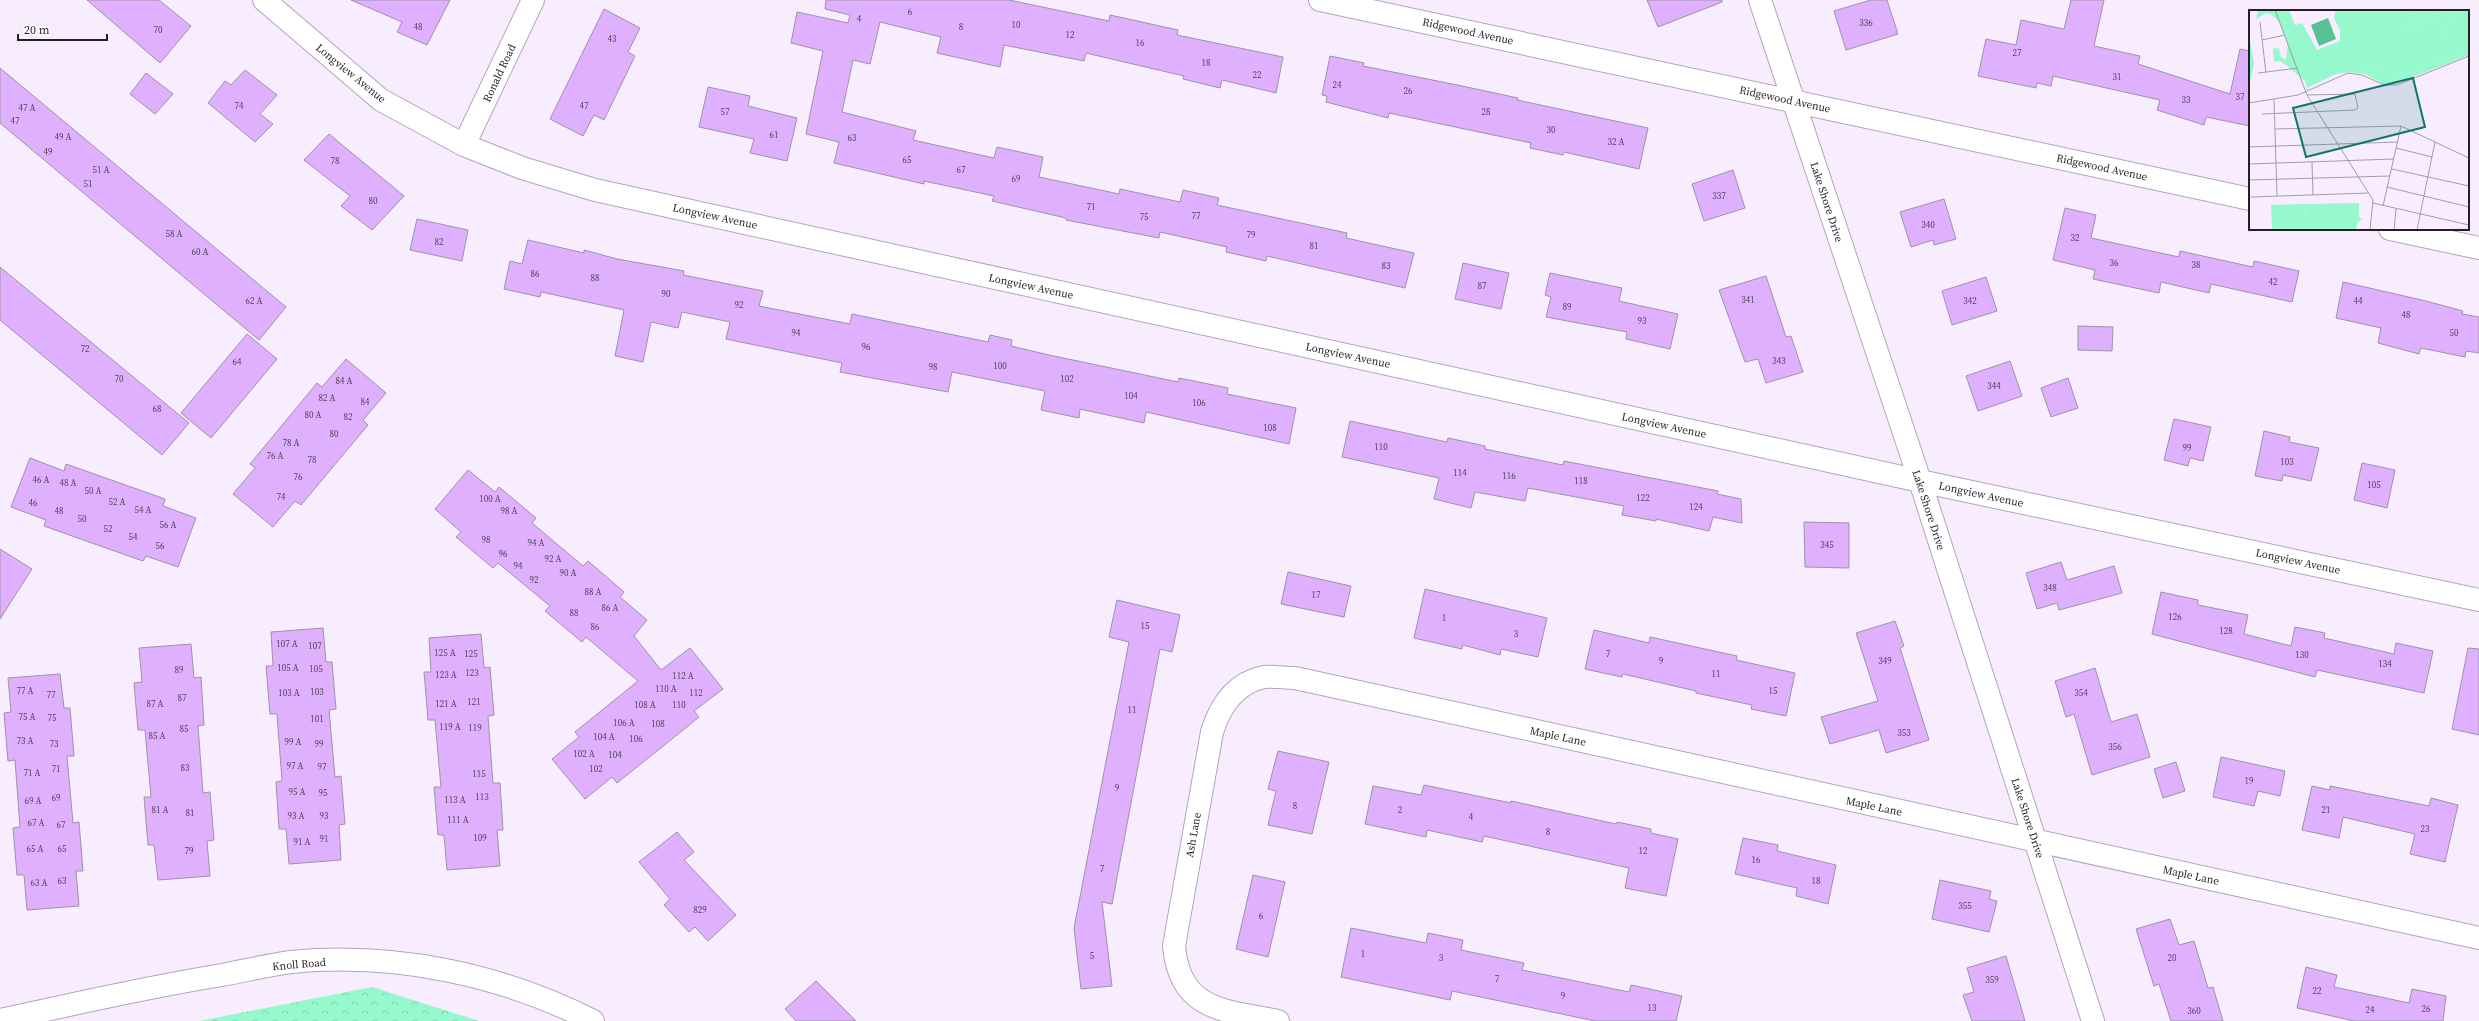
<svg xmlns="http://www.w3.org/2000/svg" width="2479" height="1021" font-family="'Source Serif 4',serif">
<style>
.forest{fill:url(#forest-crowns)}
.building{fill:#dfb0fe;stroke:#9f92a7}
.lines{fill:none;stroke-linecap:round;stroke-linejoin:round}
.minor-casing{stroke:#b2a5bb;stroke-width:24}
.minor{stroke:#fff;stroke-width:22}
.labels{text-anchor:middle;stroke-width:3;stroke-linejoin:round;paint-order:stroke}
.number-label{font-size:9px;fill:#53435d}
.street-label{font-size:11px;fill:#241f27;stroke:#fff}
.inset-road{fill:none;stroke:#a39ba9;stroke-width:1}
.view{fill:#0f766e;fill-opacity:0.15;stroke:#0f766e;stroke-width:2}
.inset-edge{fill:none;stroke:#241f27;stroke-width:2}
</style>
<defs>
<pattern id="forest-crowns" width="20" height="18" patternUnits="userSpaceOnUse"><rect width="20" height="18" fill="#95f9cd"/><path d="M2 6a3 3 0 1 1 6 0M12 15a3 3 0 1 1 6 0" fill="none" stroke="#80d5b0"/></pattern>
</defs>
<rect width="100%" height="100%" fill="#f7edff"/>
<path class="forest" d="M372,987L479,1021H199Z"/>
<path class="building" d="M87,0H159L191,26L160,63Z
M351,0H450L427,45L397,32L402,22Z
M826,0H1009L1109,21L1110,15L1178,30L1177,35L1283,57L1276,93L1222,80L1220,88L1183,79L1184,76L1086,53L1084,61L1004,45L1000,67L937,53L941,37L880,22L870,64L853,60L842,112L916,131L913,140L994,158L997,147L1043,157L1039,177L1119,194L1120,189L1180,202L1183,190L1219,198L1217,205L1347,233L1346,238L1414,253L1405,288L1267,256L1266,261L1226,252L1227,247L1160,232L1159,238L1066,220V218L992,201L994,196L924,181V184L834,163L839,142L806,134L823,51L791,43L797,12L848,23L850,15L825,9Z
M1647,0H1722V2L1658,27Z
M1871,0H1887L1898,34L1846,50L1834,11Z
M2071,0H2104L2094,46L2140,56L2138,64L2230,94L2240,49L2250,51V126L2206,117L2204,125L2157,110L2160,100L2053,76L2051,86L2037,83L2036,88L1978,76L1986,39L2016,45L2021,20L2064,29Z
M604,9L640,28L628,52L635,56L604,120L594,115L583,136L550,119Z
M1330,56L1364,63L1363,66L1462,86L1518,98L1517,100L1648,128L1639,169L1564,152L1563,155L1530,148L1531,143L1389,113L1388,118L1326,102L1327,96L1322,95Z
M0,68L286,307L259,340L0,123Z
M245,70L277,95L260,114L273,124L255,142L208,103L225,81L231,85Z
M146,73L173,94L155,114L130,94Z
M708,87L750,96L748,106L797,118L787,161L750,153L754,139L699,127Z
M329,134L404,196L372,230L341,206L350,196L304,160Z
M1733,170L1745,208L1704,221L1692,184Z
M1944,199L1956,239L1934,245L1933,240L1911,247L1900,212Z
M2065,208L2096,215L2091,238L2179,257L2180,251L2253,267L2254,261L2299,271L2292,302L2211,284L2209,293L2161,282L2159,293L2093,279L2095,270L2053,260Z
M417,219L468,230L462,261L410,250Z
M528,240L584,253V250L617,259L684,271L683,275L763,291L759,306L850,324L852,314L988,342L990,335L1012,340L1011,346L1049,355L1178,382L1179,378L1228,388L1227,394L1296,408L1289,444L1146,412L1144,423L1080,409L1079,418L1041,410L1045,391L952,372L948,392L840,372L842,363L726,339L730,322L682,312L678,328L651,322L643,362L615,356L624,310L541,292L540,297L504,289L510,261L522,264Z
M1463,263L1509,273L1501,309L1455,299Z
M0,267L189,423L162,455L0,320Z
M1550,273L1622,288L1619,301L1678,314L1670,349L1626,339L1627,332L1546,317L1551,297L1545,295Z
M1766,276L1786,337L1791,336L1803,372L1766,383L1758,359L1745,362L1719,290Z
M1986,277L1997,311L1952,325L1942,291Z
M2343,282L2426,301L2463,311L2462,314L2479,317V353L2466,351L2465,357L2421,348L2419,354L2378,343L2381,328L2336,318Z
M2078,326L2113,327L2112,351L2078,350Z
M247,334L277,359L211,438L181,413Z
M346,359L386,393L363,420L368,425L301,505L295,501L273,527L233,494L255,468L250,464L317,383L322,387Z
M2010,361L2022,396L1978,411L1966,376Z
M2068,378L2078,408L2051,417L2041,388Z
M2174,419L2211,427L2203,461L2190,458L2188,466L2164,460Z
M1350,421L1447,442L1448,438L1485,446V449L1563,465L1564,461L1718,491L1717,494L1741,499L1742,523L1713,517L1709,531L1656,519V521L1622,515L1624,506L1528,488L1525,501L1475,492L1471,508L1434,499L1439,478L1342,457Z
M2264,431L2290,437L2289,442L2319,448L2311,481L2283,475L2282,481L2255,476Z
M30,458L64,471L66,464L165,499L163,506L196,518L178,567L146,556L143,561L89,542L44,526L46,520L11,507Z
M2362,463L2395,470L2387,508L2354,500Z
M468,470L495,492L499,487L536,518L532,523L583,566L588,561L624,592L620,597L647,620L634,636L661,670L690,648L723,689L694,711L699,717L662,747L617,783L612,777L585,799L552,759L579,737L575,732L638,681L586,637L582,642L545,611L550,606L498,563L493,568L456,537L461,532L435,509Z
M1804,522L1849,523V568L1805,567Z
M0,549L32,569L0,619Z
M2061,562L2067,580L2114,566L2122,593L2059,610L2057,603L2037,609L2026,573Z
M1288,572L1351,586L1344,617L1281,604Z
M1425,589L1547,618L1538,657L1501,649L1500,655L1463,645L1462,649L1414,638Z
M2161,592L2198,600V605L2248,615L2244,634L2291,646L2295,627L2325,633L2324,638L2394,654L2396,643L2433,651L2424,693L2317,670L2315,677L2152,634Z
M1117,600L1180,615L1172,652L1160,649L1112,904L1102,902L1112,986L1081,989L1074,928L1129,642L1109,637Z
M1895,621L1904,646L1900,648L1929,740L1886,753L1879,730L1830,744L1821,717L1878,701L1856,633Z
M323,628L326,662H332L336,709L329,710L335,777L341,776L345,824L339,825L341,860L289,864L286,829H279L276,782L282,781L277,714H270L266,666H273L271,632Z
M1594,630L1649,643L1650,637L1737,656L1736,660L1795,673L1786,716L1751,709L1752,705L1696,693V691L1623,674L1622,677L1585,669Z
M481,634L484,668L490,667L494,715L488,716L493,783H500L503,830H497L500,866L447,870L444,835H438L434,787H441L435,720H428L424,672H431L429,638Z
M191,644L194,678L201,677L204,725L198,726L203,793L210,792L214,840L207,841L210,876L158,880L154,845H148L144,797H151L145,730H138L134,683L142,682L139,648Z
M2468,648L2479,649V735L2452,729Z
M2095,668L2111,722L2137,714L2150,757L2092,775L2074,714L2066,717L2055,681Z
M60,674L64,708H70L74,756H67L73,823L79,822L83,871H76L79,906L27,910L24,875H17L13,828L20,827L15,760L8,761L4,713L11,712L8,678Z
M1278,751L1329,762L1312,834L1268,825L1276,791L1268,789Z
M2221,757L2285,771L2280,796L2258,791L2254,806L2213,797Z
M2176,762L2185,791L2163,798L2154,769Z
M1424,785L1511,803V801L1616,824L1617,822L1651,829V833L1678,839L1666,896L1625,888L1629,868L1484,836L1482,842L1427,830L1426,837L1365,824L1373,786L1421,795Z
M2312,786L2330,790V786L2429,806L2431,798L2458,805L2445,862L2410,854L2415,834L2343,817L2339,838L2302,830Z
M677,832L694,852L684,860L736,915L708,941L695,927L689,932L664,905L670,899L639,862Z
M1743,838L1778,845L1777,851L1836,865L1828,904L1796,896L1797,888L1735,874Z
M1253,875L1285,882L1268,957L1236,949Z
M1940,880L1991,891L1989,899L1997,901L1989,932L1932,919Z
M2170,919L2179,945L2194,941L2208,988L2213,987L2223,1021H2171L2159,984L2154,986L2136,929Z
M1351,928L1426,943L1428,933L1463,940L1461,950L1524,963L1522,970L1629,992L1631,985L1682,996L1676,1021H1595L1452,991L1450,1000L1341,977Z
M2006,956L2025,1021H1972L1963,995L1974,992L1967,968Z
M2306,967L2337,975L2334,987L2409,1003L2412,989L2446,996L2443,1021H2354L2297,1008Z
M816,981L856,1021H796L785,1009Z"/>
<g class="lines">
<g class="minor-casing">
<path id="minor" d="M264,0L381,100L464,145L522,168L595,190L1920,481L2479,600
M1320,0L2250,199
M1760,0L1920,481L2093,1021
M464,145L533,0
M2390,229L2479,248
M0,1020C74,1004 147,987 222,975C244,971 268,965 291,962C393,952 501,974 593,1021
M1278,1021C1225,1010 1180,1012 1174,946L1212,732C1220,706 1235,683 1264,677C1274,676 1285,678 1295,678L2479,938"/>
</g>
<use href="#minor" class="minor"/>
</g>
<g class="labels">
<g class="number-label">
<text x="910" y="15">6</text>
<text x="859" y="22">4</text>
<text x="1866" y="26">336</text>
<text x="1016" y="28">10</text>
<text x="418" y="30">48</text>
<text x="961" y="30">8</text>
<text x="158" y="33">70</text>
<text x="1070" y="38">12</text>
<text x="612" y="42">43</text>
<text x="1140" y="46">16</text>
<text x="2017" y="56">27</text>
<text x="1206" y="66">18</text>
<text x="1257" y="78">22</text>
<text x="2117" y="80">31</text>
<text x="1337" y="88">24</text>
<text x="1408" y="94">26</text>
<text x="2240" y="100">37</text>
<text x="2186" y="103">33</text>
<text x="239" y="109">74</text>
<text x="584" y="109">47</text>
<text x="27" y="111">47 A</text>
<text x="725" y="115">57</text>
<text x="1486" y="115">28</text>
<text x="15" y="124">47</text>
<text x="1551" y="133">30</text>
<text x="774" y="138">61</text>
<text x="63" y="140">49 A</text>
<text x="852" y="141">63</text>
<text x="1616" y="145">32 A</text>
<text x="48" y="155">49</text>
<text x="907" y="163">65</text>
<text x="335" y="164">78</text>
<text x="101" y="173">51 A</text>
<text x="961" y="173">67</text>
<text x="1016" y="182">69</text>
<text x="88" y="187">51</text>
<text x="1719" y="199">337</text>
<text x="373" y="204">80</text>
<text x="1091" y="210">71</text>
<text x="1196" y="219">77</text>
<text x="1144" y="220">75</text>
<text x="1928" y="228">340</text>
<text x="174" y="237">58 A</text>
<text x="1251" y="238">79</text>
<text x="2075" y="241">32</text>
<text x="439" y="245">82</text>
<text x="1314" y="249">81</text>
<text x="200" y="255">60 A</text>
<text x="2114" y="266">36</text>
<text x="2196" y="268">38</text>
<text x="1386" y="269">83</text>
<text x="535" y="277">86</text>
<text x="595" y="281">88</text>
<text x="2273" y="285">42</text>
<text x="1482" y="289">87</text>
<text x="666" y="297">90</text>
<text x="1748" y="303">341</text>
<text x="254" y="304">62 A</text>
<text x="1970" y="304">342</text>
<text x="2358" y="304">44</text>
<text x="739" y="308">92</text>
<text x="1567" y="310">89</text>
<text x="2406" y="318">48</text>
<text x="1642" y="324">93</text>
<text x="796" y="336">94</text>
<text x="2454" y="336">50</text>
<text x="866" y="350">96</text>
<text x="85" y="352">72</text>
<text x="1779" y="364">343</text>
<text x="237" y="365">64</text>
<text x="1000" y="369">100</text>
<text x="933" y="370">98</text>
<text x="119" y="382">70</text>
<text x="1067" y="382">102</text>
<text x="344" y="384">84 A</text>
<text x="1994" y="389">344</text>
<text x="1131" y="399">104</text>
<text x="327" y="401">82 A</text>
<text x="365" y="405">84</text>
<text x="1199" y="406">106</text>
<text x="157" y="412">68</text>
<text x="313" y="418">80 A</text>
<text x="348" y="420">82</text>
<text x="1270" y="431">108</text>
<text x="334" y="437">80</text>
<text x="291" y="446">78 A</text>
<text x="1381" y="450">110</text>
<text x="2187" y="451">99</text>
<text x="275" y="459">76 A</text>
<text x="312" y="463">78</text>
<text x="2287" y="465">103</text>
<text x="1460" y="476">114</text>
<text x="1509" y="479">116</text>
<text x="298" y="480">76</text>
<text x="41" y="483">46 A</text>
<text x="1581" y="484">118</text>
<text x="68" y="486">48 A</text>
<text x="2374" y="488">105</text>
<text x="93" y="494">50 A</text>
<text x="281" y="500">74</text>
<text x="1643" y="501">122</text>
<text x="490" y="502">100 A</text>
<text x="117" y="505">52 A</text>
<text x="33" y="506">46</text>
<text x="1696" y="510">124</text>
<text x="143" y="513">54 A</text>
<text x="59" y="514">48</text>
<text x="509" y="514">98 A</text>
<text x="82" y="522">50</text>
<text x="168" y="528">56 A</text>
<text x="108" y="532">52</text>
<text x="133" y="540">54</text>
<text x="486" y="543">98</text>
<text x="536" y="546">94 A</text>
<text x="1827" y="548">345</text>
<text x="160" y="549">56</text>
<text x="503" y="557">96</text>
<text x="553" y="562">92 A</text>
<text x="518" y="569">94</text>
<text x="568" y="576">90 A</text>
<text x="534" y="583">92</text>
<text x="2050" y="591">348</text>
<text x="593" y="595">88 A</text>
<text x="1316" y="598">17</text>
<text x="610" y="611">86 A</text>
<text x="574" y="616">88</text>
<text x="2175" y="620">126</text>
<text x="1444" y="621">1</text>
<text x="1145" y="629">15</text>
<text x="595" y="630">86</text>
<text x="2226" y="634">128</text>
<text x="1516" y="637">3</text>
<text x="287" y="647">107 A</text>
<text x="315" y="649">107</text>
<text x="445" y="656">125 A</text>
<text x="471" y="657">125</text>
<text x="1608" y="657">7</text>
<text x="2302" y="658">130</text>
<text x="1661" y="664">9</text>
<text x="1885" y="664">349</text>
<text x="2385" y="667">134</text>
<text x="288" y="671">105 A</text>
<text x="316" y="672">105</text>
<text x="179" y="673">89</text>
<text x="472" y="676">123</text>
<text x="1716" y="677">11</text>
<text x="446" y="678">123 A</text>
<text x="683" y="679">112 A</text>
<text x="666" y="692">110 A</text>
<text x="25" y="694">77 A</text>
<text x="1773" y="694">15</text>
<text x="317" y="695">103</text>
<text x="289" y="696">103 A</text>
<text x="696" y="696">112</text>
<text x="2081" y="696">354</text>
<text x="51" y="698">77</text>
<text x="182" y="701">87</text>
<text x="474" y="705">121</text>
<text x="155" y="707">87 A</text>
<text x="446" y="707">121 A</text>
<text x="645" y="708">108 A</text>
<text x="679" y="708">110</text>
<text x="1132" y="713">11</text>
<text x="27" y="720">75 A</text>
<text x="52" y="721">75</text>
<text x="317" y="722">101</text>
<text x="624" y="726">106 A</text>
<text x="658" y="727">108</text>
<text x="450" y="730">119 A</text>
<text x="475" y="731">119</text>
<text x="184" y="732">85</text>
<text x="1904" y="736">353</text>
<text x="157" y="739">85 A</text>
<text x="604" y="740">104 A</text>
<text x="636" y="742">106</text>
<text x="25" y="744">73 A</text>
<text x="293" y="745">99 A</text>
<text x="54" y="747">73</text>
<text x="319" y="747">99</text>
<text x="2115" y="750">356</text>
<text x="584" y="757">102 A</text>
<text x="615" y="758">104</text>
<text x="295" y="769">97 A</text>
<text x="322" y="770">97</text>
<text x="185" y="771">83</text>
<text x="56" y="772">71</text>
<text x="596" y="772">102</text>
<text x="32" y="776">71 A</text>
<text x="479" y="777">115</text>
<text x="2249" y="784">19</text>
<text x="1117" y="791">9</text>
<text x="297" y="795">95 A</text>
<text x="323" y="796">95</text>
<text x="482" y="800">113</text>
<text x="56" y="801">69</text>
<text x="455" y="803">113 A</text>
<text x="33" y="804">69 A</text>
<text x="1295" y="809">8</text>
<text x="160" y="813">81 A</text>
<text x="1400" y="813">2</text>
<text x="2326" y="813">21</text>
<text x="190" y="816">81</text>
<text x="296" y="819">93 A</text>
<text x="324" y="819">93</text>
<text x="1471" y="820">4</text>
<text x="458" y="823">111 A</text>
<text x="36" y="826">67 A</text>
<text x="61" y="828">67</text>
<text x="2425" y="832">23</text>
<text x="1548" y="835">8</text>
<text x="480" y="841">109</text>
<text x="324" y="842">91</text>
<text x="302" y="845">91 A</text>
<text x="35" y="852">65 A</text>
<text x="62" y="852">65</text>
<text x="189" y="854">79</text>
<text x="1643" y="854">12</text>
<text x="1756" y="863">16</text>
<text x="1102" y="872">7</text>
<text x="62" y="884">63</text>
<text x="1816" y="884">18</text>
<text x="39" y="886">63 A</text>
<text x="1965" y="909">355</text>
<text x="700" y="913">829</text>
<text x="1261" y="919">6</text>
<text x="1363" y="957">1</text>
<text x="1092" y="959">5</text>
<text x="1441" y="961">3</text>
<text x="2172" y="961">20</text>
<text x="1497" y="982">7</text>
<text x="1992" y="983">359</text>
<text x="2317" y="994">22</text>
<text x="1563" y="999">9</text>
<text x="1652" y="1011">13</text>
<text x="2426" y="1012">26</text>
<text x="2370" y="1013">24</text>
<text x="2194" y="1014">360</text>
</g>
<g class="street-label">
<text transform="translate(1468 31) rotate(12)" y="4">Ridgewood Avenue</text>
<text transform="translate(351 73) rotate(39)" y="4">Longview Avenue</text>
<text transform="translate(499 73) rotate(-65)" y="4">Ronald Road</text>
<text transform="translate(1785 99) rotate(12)" y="4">Ridgewood Avenue</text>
<text transform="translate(2102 167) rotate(12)" y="4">Ridgewood Avenue</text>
<text transform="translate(1827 202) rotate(72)" y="4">Lake Shore Drive</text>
<text transform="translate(715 216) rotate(12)" y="4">Longview Avenue</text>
<text transform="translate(1031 286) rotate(12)" y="4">Longview Avenue</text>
<text transform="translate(1348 355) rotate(12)" y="4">Longview Avenue</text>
<text transform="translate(1664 425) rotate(12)" y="4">Longview Avenue</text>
<text transform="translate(1981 494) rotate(12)" y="4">Longview Avenue</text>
<text transform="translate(1929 510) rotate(72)" y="4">Lake Shore Drive</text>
<text transform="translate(2298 561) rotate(12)" y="4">Longview Avenue</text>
<text transform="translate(1558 736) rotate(12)" y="4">Maple Lane</text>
<text transform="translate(1874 806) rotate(12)" y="4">Maple Lane</text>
<text transform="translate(2028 818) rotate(72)" y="4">Lake Shore Drive</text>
<text transform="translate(1193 835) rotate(-80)" y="4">Ash Lane</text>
<text transform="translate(2191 875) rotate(12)" y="4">Maple Lane</text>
<text transform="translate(299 964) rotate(-5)" y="4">Knoll Road</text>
</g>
</g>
<g transform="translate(2249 10)">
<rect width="220" height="220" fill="#f7edff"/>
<path d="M100,0H143L152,7L174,0H200L153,16L155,22L193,6L199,5L201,9L199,16L190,19L187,30L200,21L210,0H220V41L152,65L118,57L109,60Z" fill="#95f9cd"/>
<path d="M9,0H40L46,15L53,13L68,40L91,31V20L85,8L87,0H100L110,60L118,57L152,65L220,41V45L146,74H134L116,64L100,62L87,64L58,78L56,71L37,55L31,51L25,52L24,38L32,39L30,40L32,47L37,50L39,33L31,13L23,5L17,3L7,9ZM143,0H174L152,7L145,6ZM200,0H210L209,5L200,21L187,30L174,31L190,19L199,16L201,10L199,5L193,6L155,22L151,20L153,16ZM0,24L5,54L0,77ZM110,193V207L113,209L108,213L107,220H58L56,194Z" fill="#95f9cd"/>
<path d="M56,194L58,220H23L22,195Z" fill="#95f9cd"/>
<path d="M79,8L87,29L70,36L62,15Z" fill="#57c095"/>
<path class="inset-road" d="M26,0L58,85L124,190L121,220M11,12L17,63M13,30L36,25M9,63L49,58M25,89L28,186M0,93L49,85L99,63L113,65L135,75H148L220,46M13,104L106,100L109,98L106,84L58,85M26,119L152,116L220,148M0,137L149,132M147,138L183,147M63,152L64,185M0,154L145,149M143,159L220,176M0,170L141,166M138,177L220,197M2,187L119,183M124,193L220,215M134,196L152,116M145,220L147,199M168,220L186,132"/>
<path class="view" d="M164,68L176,117L57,147L44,98Z"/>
<rect width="220" height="220" class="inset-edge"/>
</g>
<path d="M18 34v6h89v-6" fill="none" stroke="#241f27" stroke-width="2"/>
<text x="24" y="34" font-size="12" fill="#241f27" stroke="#ffffff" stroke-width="3" paint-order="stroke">20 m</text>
</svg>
